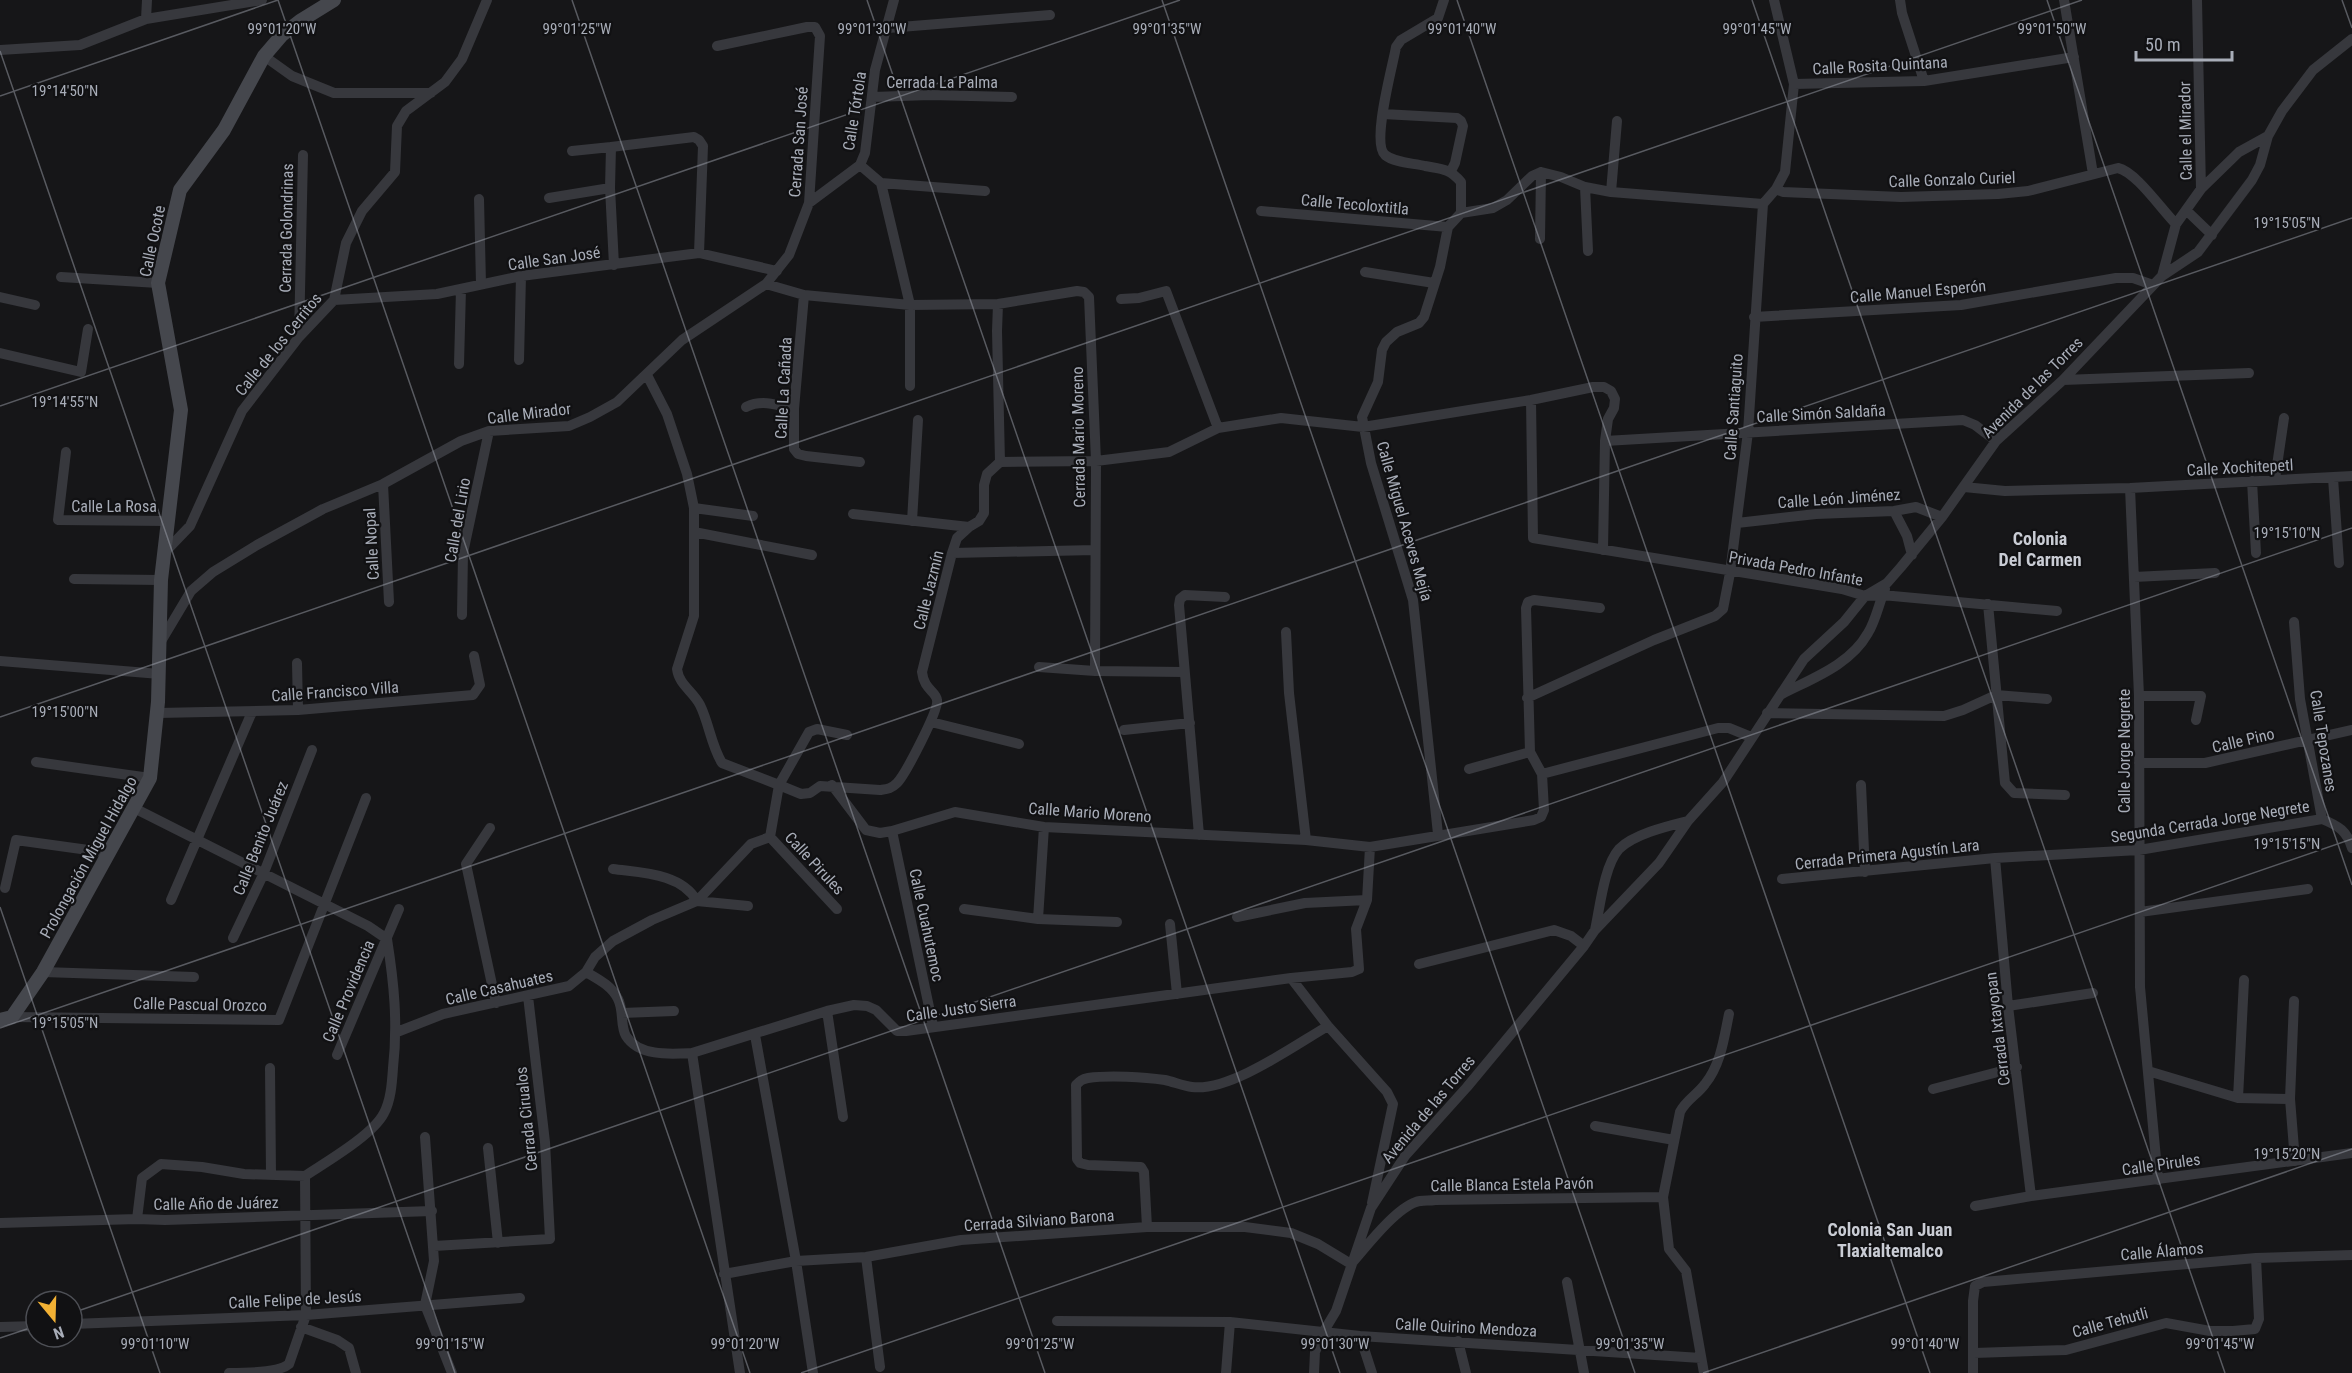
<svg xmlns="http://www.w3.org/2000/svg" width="2352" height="1373" font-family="'Roboto Condensed',sans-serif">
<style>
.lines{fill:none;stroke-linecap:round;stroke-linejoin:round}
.street{stroke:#37383d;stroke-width:10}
.secondary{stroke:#45474d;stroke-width:14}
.ticks{fill:none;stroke:#a8adb8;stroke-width:1.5;stroke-opacity:0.45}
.labels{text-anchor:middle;stroke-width:4.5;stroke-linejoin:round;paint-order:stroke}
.street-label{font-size:16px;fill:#a8adb8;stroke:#111113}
.neighbourhood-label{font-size:18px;font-weight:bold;fill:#c9ccd4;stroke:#111113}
.ticks-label{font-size:15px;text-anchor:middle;fill:#a8adb8;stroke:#111113;stroke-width:4.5;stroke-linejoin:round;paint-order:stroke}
</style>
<rect width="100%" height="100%" fill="#161618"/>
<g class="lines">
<path class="street" d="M1444,0L1438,18L1401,40L1396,47C1393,65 1371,143 1385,155C1395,163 1412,163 1425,166C1441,169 1449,168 1461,182V213
M1900,0L1902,13L1924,81
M2064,0L2093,174
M2197,0L2201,189
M146,19L147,0
M888,28L1050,15
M0,50L80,45L146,19L262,0
M264,56L292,76L334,93H431
M1794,84L1924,81L2074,57
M873,97L930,95L1012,97
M1383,114L1457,118L1461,121L1463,126L1455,163L1451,171
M572,151L611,147
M860,165L881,183L910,305V386
M881,183L985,191
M1585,187L1588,251
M1776,189L1783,192L1901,197L1998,194L2028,191L2118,168C2136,172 2161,209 2176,224
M1611,192L1617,121
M549,198L610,188
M479,199L481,284
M809,203L860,165L865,153L875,70L894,0
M2186,210L2212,235
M1261,211L1448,227
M1461,213L1493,208L1507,200L1532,176L1541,172L1561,177L1585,187L1611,192L1763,204
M1540,239L1541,172
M614,265L610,188L611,147L694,137L699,140L703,146L699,253
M1365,272L1434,283
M2162,276L2176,224L2201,189L2239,152L2268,136
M61,277L158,283
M766,284L804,295L910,305L998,304L1077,291L1084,292L1089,297L1096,461L1095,671
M804,295L794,409V449L798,454L806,456L860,462
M0,297L35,305
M1121,299L1139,298L1166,291L1218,428
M334,300L437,294L521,276L699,253L777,271
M1754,317L1961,305L2116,278H2133L2153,285
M299,337L303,155
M0,353L81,372L88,329
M519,360L521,276
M459,364L461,289
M647,375L667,414L687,474L694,508V616L677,669C679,685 693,691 700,705C709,723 711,745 722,763L779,785L809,732L817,729L847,735
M2063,380L2249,373
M1531,400L1533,538L1842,589L1865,596L1882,595L2057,611
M746,407C762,399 778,405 794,409
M1605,441L1963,420L1975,425L1996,441
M66,452L58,520L167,521
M1000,462L1096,461L1169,452L1218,428L1281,418L1363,427L1531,400L1593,387H1604L1611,391L1615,399L1614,408L1608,419L1605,441L1603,550
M2333,478L2339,563
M2275,479L2284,418
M2252,481L2256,553
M383,484L389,602
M1964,487L2005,491L2130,488L2352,476
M2130,488L2139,696L2140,987L2158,1180
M694,508L753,516
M1894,511L1907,536L1912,555
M853,514L969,527
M912,521L918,420
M1737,523L1816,514L1894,511L1916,507L1942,517
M694,532L812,555
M164,553L190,526L242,411L299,337L334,300L346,243L362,211L395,172L397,126L406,111L445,82L462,59L487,0
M952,553L1095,550
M2134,577L2215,573
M74,579L161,580
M1988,604L2005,783L2014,793L2065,795
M462,615L463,553L489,431
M2294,622L2300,699L2322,819
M1286,632L1289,693L1306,840
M160,643L191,591L213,572L257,545L323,509L383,484L461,441L489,431L569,426L590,417L617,402L682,340L766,284L789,255L809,203L820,36L815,27H807L717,46
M0,661L160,674
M297,663L298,710
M1039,667L1095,671L1183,672
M1782,694C1813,678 1850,665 1868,633C1876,620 1879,603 1885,589
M1996,695L2047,699
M2139,696H2201L2196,720
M1527,698L1654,640L1715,616L1723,609L1730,573L1748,432L1763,204L1776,189L1785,172L1794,84L1774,0
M158,713L298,710L473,695L480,685L474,656
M1767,713L1944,716L1963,710L1996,695
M931,722L1019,744
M1124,730L1190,723
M36,762L150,778
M2139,763H2205L2352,730
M1469,769L1530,752
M1542,774L1718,728H1729L1751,737
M832,785L866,830L880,833L892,831L955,812L1044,827L1306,840L1370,847L1534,820L1541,817L1544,810L1542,774L1530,752L1526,608L1528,602L1534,600L1600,608
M1861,785L1865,872
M134,808L368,926L387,939
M2322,819C2339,826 2347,831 2352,848
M490,828L466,864L496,1003
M892,831L933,1026
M1438,834L1413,600L1371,463L1362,417L1378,382L1382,350L1386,342L1397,332L1419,323L1424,317L1440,267L1448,227L1461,213
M1199,835L1179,605L1180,599L1185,595L1225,597
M770,837L837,909
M1995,858L2008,1006L2031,1196
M613,869C642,873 681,873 697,901L748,906
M1782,879L1995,858L2139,850L2322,819
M5,888L16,840L110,853
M171,900L252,712
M964,909L1038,919L1117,922
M2140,912L2308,889
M1237,917L1305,903L1367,900
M1038,919L1044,827
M1170,924L1177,994
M1595,930C1600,907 1604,866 1619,849C1634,834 1668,826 1688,821
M233,938L263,875L312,750
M1419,964L1554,930L1571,936L1584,946
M43,972L194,977
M586,972C598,979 612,986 618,999C624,1010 620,1026 626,1036C639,1057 672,1054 692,1053L827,1011L854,1005L867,1006L876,1010L897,1031H906L1291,978L1352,972L1359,969L1356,929L1367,900L1370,847
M1291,978L1328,1026L1387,1092L1393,1104L1372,1203
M2294,1001L2290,1099L2295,1161
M2008,1006L2093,993
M827,1011L843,1117
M622,1013L674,1011
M12,1017L279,1020L366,798
M397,1032L443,1014L569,986L586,972L595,957L613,941L652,920L697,901L751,844L770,837L779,785L801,794L810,793L820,786L880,790C887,789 891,789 897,783C905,775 939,710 937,700C936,691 924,690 922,672L952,553L957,538L969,527L979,521L984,513V485L987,474L1000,462L997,331L998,304
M755,1035L796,1261L813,1373
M692,1053L740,1373
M337,1055L399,909
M270,1068L271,1175
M2148,1071L2238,1098L2290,1099
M1933,1089L2017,1067
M2238,1098L2244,980
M1595,1126L1674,1140
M425,1137L434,1261L425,1305L452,1373
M488,1148L498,1243
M305,1176C326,1162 373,1135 384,1113C391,1100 392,1082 393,1068C398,1023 394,983 387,939
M1975,1206L2031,1196L2352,1153
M137,1219L142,1178L161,1164L202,1167L244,1174L305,1176
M0,1223L137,1219L165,1220L432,1211
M1147,1227L1144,1172L1141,1167L1088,1165L1080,1163L1077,1159L1076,1085C1080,1081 1082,1079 1088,1078C1109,1075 1144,1077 1165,1080C1174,1082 1183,1086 1192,1087C1230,1092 1295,1045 1328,1026
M434,1246L550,1239L545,1142L528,996
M866,1257L880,1367
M724,1274L796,1261L866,1257L961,1240L1147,1227H1245L1291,1233L1318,1244L1351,1264C1366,1247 1395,1209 1416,1202C1421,1200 1429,1201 1435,1200L1663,1197
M1567,1282L1584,1373
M1057,1321L1230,1322L1360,1336L1701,1358
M72,1324L306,1315L520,1298
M0,1327L36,1326
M301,1327L337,1340L349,1348L356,1373
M1360,1336L1372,1373
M1458,1341L1466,1373
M1974,1353L2066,1350L2166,1323L2210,1331H2233L2255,1329L2259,1319L2256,1258
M229,1373C245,1373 279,1373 289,1364L306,1315L305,1176
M1226,1373L1230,1322
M1314,1373L1315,1352L1324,1331L1336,1311L1371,1208L1405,1156L1467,1087L1584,946L1595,930L1659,863L1688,821L1723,782L1804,659L1844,622L1865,596L1887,583L1901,567L1942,517L1996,441L2063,380L2162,276L2198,252L2252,180L2260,165L2268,136L2282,111L2313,70L2352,39
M1704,1373L1686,1271L1669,1249L1663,1197L1680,1112C1686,1100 1697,1095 1705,1084C1721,1064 1724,1038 1729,1014
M1973,1373V1301L1975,1286L1983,1282L2256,1258L2352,1255"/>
<path class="secondary" d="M0,1020L12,1017L43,972L150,778L158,702L161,580L181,410L158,283L180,190L224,130L264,56L282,35L300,21L334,0"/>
</g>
<path class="ticks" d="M278,0L750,1373M572,0L1045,1373M867,0L1340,1373M1162,0L1635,1373M1457,0L1930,1373M1752,0L2225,1373M2047,0L2352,885M2342,0L2352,28M0,51L455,1373M0,96L278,0M0,406L1180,0M0,717L2082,0M0,907L160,1373M0,1028L2352,218M72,1313L2352,528M0,1338L36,1326M801,1373L2352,839M1703,1373L2352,1149"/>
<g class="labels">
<g class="street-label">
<text transform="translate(1880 65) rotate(-3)" y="6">Calle Rosita Quintana</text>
<text x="942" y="88">Cerrada La Palma</text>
<text transform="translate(854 111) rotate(-81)" y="6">Calle Tórtola</text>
<text transform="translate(2185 131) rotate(-91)" y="6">Calle el Mirador</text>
<text transform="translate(798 142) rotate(-86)" y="6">Cerrada San José</text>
<text transform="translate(1952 179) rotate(-2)" y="6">Calle Gonzalo Curiel</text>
<text transform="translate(1355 204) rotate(5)" y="6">Calle Tecoloxtitla</text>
<text transform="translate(286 228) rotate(-89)" y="6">Cerrada Golondrinas</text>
<text transform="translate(152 241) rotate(-78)" y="6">Calle Ocote</text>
<text transform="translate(554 258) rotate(-8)" y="6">Calle San José</text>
<text transform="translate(1918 291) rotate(-5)" y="6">Calle Manuel Esperón</text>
<text transform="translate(278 344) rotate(-51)" y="6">Calle de los Cerritos</text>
<text transform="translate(2032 387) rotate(-45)" y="6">Avenida de las Torres</text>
<text transform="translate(783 388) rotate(-87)" y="6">Calle La Cañada</text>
<text transform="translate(1733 407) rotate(-86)" y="6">Calle Santiaguito</text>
<text transform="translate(529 413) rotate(-7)" y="6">Calle Mirador</text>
<text transform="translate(1821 413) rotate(-3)" y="6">Calle Simón Saldaña</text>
<text transform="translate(1078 437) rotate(-91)" y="6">Cerrada Mario Moreno</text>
<text transform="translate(2240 467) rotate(-3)" y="6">Calle Xochitepetl</text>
<text transform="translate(1839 498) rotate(-4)" y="6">Calle León Jiménez</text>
<text x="114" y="512">Calle La Rosa</text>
<text transform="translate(457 520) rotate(-80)" y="6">Calle del Lirio</text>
<text transform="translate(1405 521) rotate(74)" y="6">Calle Miguel Aceves Mejía</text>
<text transform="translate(371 544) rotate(-93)" y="6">Calle Nopal</text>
<text transform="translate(1796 568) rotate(10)" y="6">Privada Pedro Infante</text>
<text transform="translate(928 590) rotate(-76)" y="6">Calle Jazmín</text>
<text transform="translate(335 691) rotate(-4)" y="6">Calle Francisco Villa</text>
<text transform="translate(2243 740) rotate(-13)" y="6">Calle Pino</text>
<text transform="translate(2324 741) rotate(81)" y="6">Calle Tepozanes</text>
<text transform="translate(2124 751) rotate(-90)" y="6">Calle Jorge Negrete</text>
<text transform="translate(1090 812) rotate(4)" y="6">Calle Mario Moreno</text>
<text transform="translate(2210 821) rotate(-9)" y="6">Segunda Cerrada Jorge Negrete</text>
<text transform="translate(260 838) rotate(-68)" y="6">Calle Benito Juárez</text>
<text transform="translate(1887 854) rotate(-6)" y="6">Cerrada Primera Agustín Lara</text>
<text transform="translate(88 857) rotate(-61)" y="6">Prolongación Miguel Hidalgo</text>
<text transform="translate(815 863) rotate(47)" y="6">Calle Pirules</text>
<text transform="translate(927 925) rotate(78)" y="6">Calle Cuahutemoc</text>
<text transform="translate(499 987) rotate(-13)" y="6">Calle Casahuates</text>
<text transform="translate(348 991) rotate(-67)" y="6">Calle Providencia</text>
<text transform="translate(200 1004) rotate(1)" y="6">Calle Pascual Orozco</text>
<text transform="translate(961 1008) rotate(-8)" y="6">Calle Justo Sierra</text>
<text transform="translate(1997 1029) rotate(-97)" y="6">Cerrada Ixtayopan</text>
<text transform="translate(1428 1109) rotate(-50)" y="6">Avenida de las Torres</text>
<text transform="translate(526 1119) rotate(-96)" y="6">Cerrada Cirualos</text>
<text transform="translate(2161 1164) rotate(-8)" y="6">Calle Pirules</text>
<text transform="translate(1512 1184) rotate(-1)" y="6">Calle Blanca Estela Pavón</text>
<text transform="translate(216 1203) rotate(-1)" y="6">Calle Año de Juárez</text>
<text transform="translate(1039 1220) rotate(-4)" y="6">Cerrada Silviano Barona</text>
<text transform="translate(2162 1251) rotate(-5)" y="6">Calle Álamos</text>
<text transform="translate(295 1299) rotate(-3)" y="6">Calle Felipe de Jesús</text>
<text transform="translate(2110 1322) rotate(-15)" y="6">Calle Tehutli</text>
<text transform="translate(1466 1327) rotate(3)" y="6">Calle Quirino Mendoza</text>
</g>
<g class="neighbourhood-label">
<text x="2040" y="545">Colonia<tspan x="2040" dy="21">Del Carmen</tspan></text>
<text x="1890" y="1236">Colonia San Juan<tspan x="1890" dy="21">Tlaxialtemalco</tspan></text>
</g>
</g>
<g class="ticks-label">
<text x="282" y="34">99°01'20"W</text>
<text x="577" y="34">99°01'25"W</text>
<text x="872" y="34">99°01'30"W</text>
<text x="1167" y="34">99°01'35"W</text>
<text x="1462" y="34">99°01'40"W</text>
<text x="1757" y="34">99°01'45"W</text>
<text x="2052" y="34">99°01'50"W</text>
<text x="65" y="96">19°14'50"N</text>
<text x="2287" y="228">19°15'05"N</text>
<text x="65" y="407">19°14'55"N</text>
<text x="2287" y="538">19°15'10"N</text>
<text x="65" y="717">19°15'00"N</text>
<text x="2287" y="849">19°15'15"N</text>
<text x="65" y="1028">19°15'05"N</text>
<text x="2287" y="1159">19°15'20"N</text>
<text x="155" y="1349">99°01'10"W</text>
<text x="450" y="1349">99°01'15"W</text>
<text x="745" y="1349">99°01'20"W</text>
<text x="1040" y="1349">99°01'25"W</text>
<text x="1335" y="1349">99°01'30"W</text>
<text x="1630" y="1349">99°01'35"W</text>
<text x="1925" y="1349">99°01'40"W</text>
<text x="2220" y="1349">99°01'45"W</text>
</g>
<g transform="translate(54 1319) rotate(161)"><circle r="28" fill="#111113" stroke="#4d4f55" stroke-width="1.5"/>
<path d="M0-4.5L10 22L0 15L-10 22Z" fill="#f2b134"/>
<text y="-9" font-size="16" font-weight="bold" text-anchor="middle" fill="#a8adb8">N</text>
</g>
<path d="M2136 51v9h96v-9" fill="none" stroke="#a8adb8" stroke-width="3"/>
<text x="2145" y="51" font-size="18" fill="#a8adb8" stroke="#111113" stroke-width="4.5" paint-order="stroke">50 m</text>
</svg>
